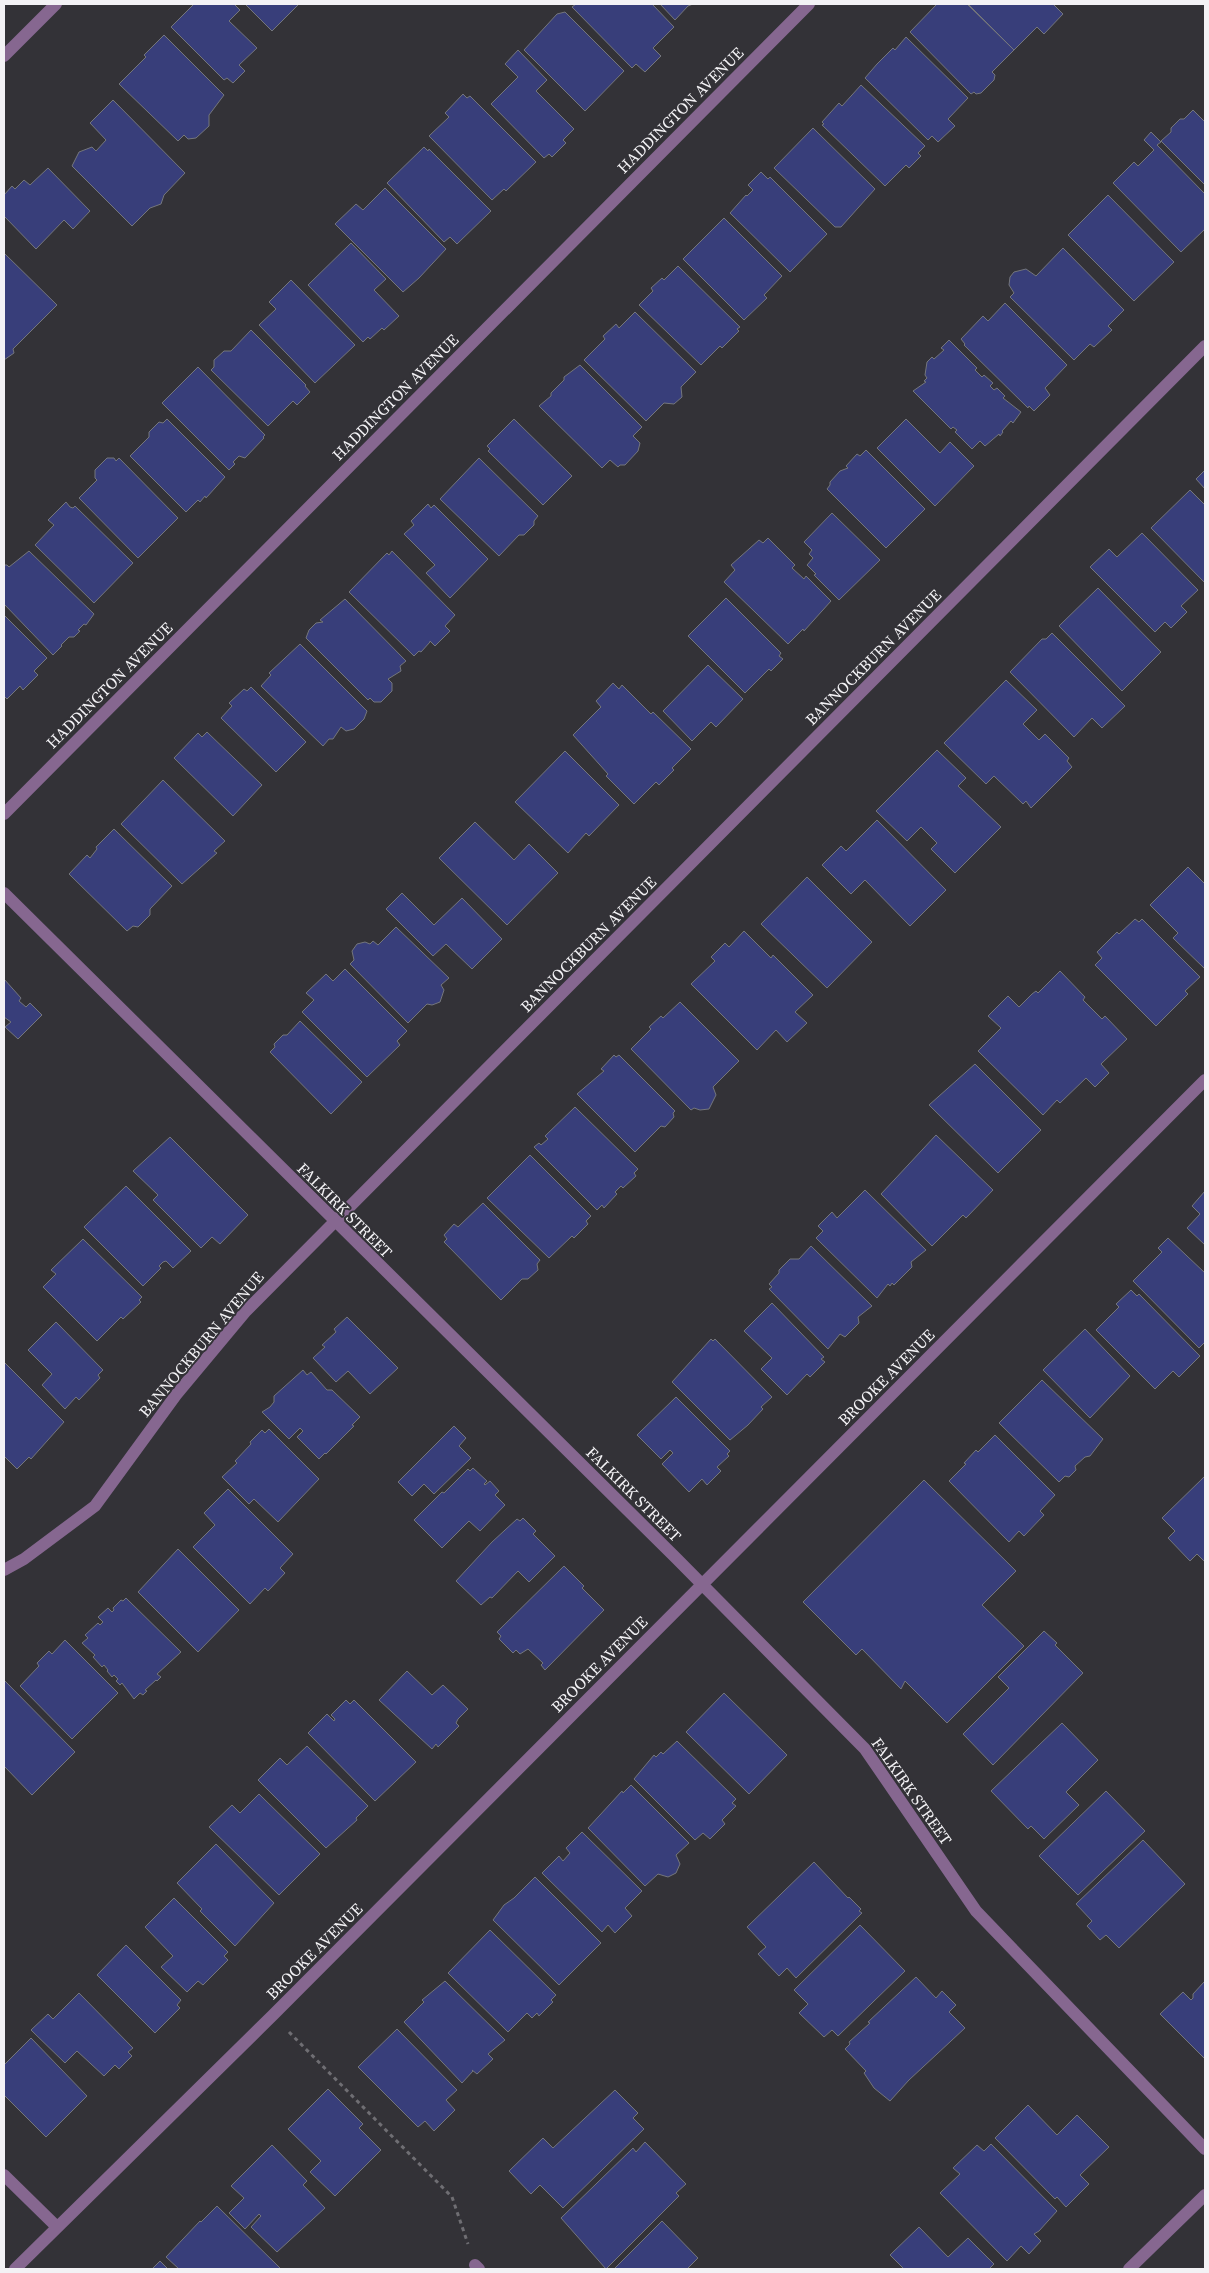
<svg xmlns="http://www.w3.org/2000/svg" width="1209" height="2273" font-family="'Source Serif 4',serif">
<style>
.building{fill:#383e7a;stroke:#74767c}
.lines{fill:none;stroke-linecap:round;stroke-linejoin:round}
.path{stroke:#6f6e73;stroke-width:3;stroke-dasharray:4 4;stroke-linecap:butt}
.street{stroke:#866790;stroke-width:12}
.labels{text-anchor:middle;stroke-width:4;stroke-linejoin:round;paint-order:stroke}
.street-label{font-size:16px;fill:#f3f2f5;stroke:#333237}
</style>
<rect width="100%" height="100%" fill="#333237"/>
<path class="building" d="M194,4H234L240,10L229,21L257,48L239,65L245,71L233,83L227,78L224,80L171,27Z
M245,4H299L272,31Z
M576,4H652L674,27L653,48L661,56L645,72L636,64L632,68L572,7Z
M660,4H693L688,6L675,20Z
M937,4H967L1014,50L992,72L995,75L994,80L981,93L976,94L974,92L971,94L910,32Z
M968,4H1053L1063,14L1044,34L1037,27L1014,50Z
M565,12L624,71L585,111L524,50L557,14Z
M164,35L224,95L209,115V126L196,138L188,139L184,135L178,141L119,84L146,57L144,55Z
M906,37L968,98L948,119L955,126L938,142L932,136L928,140L865,78L877,64L893,48L895,50Z
M518,50L547,80L536,91L574,129L563,140L566,143L552,157L549,154L544,158L491,104L518,77L505,64Z
M861,85L925,146L918,153L921,156L909,168L906,165L885,186L822,125L824,124L822,122L839,103L842,106Z
M463,94L467,98L470,96L536,162L506,191L504,189L492,200L429,136L449,117L445,113Z
M113,100L185,173L164,195L161,204L150,208L132,226L72,166L79,152L92,147L96,151L106,140L90,123Z
M1193,110L1205,122V185L1161,141L1171,132V128L1180,119H1184Z
M813,128L875,189L841,227H835L774,168Z
M1151,132L1161,142L1157,145L1205,194V229L1181,252L1113,183L1134,162L1138,166L1154,150L1144,140Z
M424,147L428,151L429,149L491,211L457,244L450,237L444,242L387,183Z
M48,168L90,211L73,229L64,220L36,249L4,216V195L12,186L15,189L24,180L30,185Z
M761,172L768,179L770,177L827,234L790,272L730,213L746,195L747,196L753,190L748,185Z
M385,188L446,249L419,278L403,292L335,224L356,204L363,210Z
M1108,195L1174,262L1134,301L1068,235Z
M724,218L782,276L764,295L767,298L744,320L683,259Z
M351,243L386,279L374,290L399,316L384,330L382,328L370,339L368,337L363,342L308,285Z
M1063,248L1124,310L1108,326L1112,330L1094,347L1090,344L1074,360L1010,297L1014,293L1009,285L1010,277L1014,272L1026,269L1036,276Z
M4,253L57,305L13,349L14,353L4,360Z
M678,266L740,327L737,329L739,331L722,348L720,346L701,365L639,305L653,291L651,288L662,278L664,280Z
M291,280L355,345L315,383L259,325L276,309L269,302Z
M1005,303L1067,365L1045,388L1050,395L1034,411L1029,406L1028,408L964,345L965,344L961,339L983,316L988,321Z
M635,312L696,372L681,387L682,397L674,404L664,403L646,421L584,360L605,339L603,336L616,324L619,328Z
M251,330L306,385L305,386L310,392L297,405L293,401L268,426L211,370L214,367V360L224,351H231Z
M949,340L977,368L975,370L982,377L984,375L993,383L990,386L994,390L997,388L1005,396L1003,398L1021,412L1013,423L1011,421L1002,431L1003,432L1000,436L999,434L985,446L980,441L972,449L955,432L957,430L953,427L951,429L913,391L926,382L924,381L927,378L925,375L927,362L932,357L934,359L944,350L941,348Z
M580,365L642,427L633,436L640,443L638,451L625,465H620L618,467L610,460L602,468L539,406L551,396V393L564,380V377Z
M198,367L265,435L263,437L264,438L245,458L239,456L233,462L235,464L229,470L162,403Z
M167,419L225,477L206,498L205,496L200,502L198,500L186,512L130,456L149,437V432L159,422L163,423Z
M514,419L572,476L543,505L488,451L490,449L487,446Z
M906,419L940,453L950,442L974,466L935,506L877,448Z
M866,450L925,509L886,548L827,489L830,485V482L840,471L848,468L846,466L857,454L860,456Z
M107,458H114L116,461L119,458L178,518L138,558L79,498L97,480L95,478V470Z
M479,458L538,516L534,521V525L524,535H519L499,556L440,499Z
M1205,470V489L1196,479Z
M1190,490L1205,505V583L1151,528Z
M66,502L70,507L73,508L75,506L133,563L94,603L35,545L54,525L48,520Z
M428,504L431,508L434,505L488,559L450,598L426,573L435,565L404,534L414,525L411,521Z
M832,513L880,560L839,600L814,575L816,574L807,565L813,558L809,554L812,550L804,542Z
M1142,533L1198,590L1181,606L1187,612L1171,628L1165,622L1155,632L1090,567L1109,549L1117,557Z
M768,538L795,565L792,568L804,579L806,576L831,601L804,631L803,629L788,644L724,582L735,570L731,565L759,540L763,543Z
M29,551L94,614L86,625L84,624L78,630L80,631L74,637H69L61,645L62,646L53,655L4,604V565H7L9,567Z
M392,551L455,615L445,626L450,631L435,646L430,641V642L421,652L419,651L414,656L349,592L387,553L389,555Z
M1098,588L1161,652L1122,691L1059,626Z
M726,598L781,653L779,656L783,659L771,671L769,669L745,693L688,636Z
M345,599L406,661L400,666L401,671L388,679L392,683V691L381,702H374L370,698L368,700L306,638L309,630L316,623L323,622L320,620Z
M4,615L47,658L34,671L38,675L23,690L20,686L7,699L4,696Z
M1052,633L1125,706L1102,728L1092,718L1074,737L1010,672L1042,639H1046Z
M300,644L367,711L364,719L354,729L346,731L341,727L333,739H329L323,746L261,686L271,675L269,673Z
M708,665L743,699L716,727L711,722L692,741L663,711Z
M1006,680L1037,710L1023,724L1039,740L1045,734L1069,758L1067,761L1072,767L1031,808L1026,801L1023,804L994,776L986,784L944,743Z
M613,683L619,689L622,685L651,714L653,712L691,749L672,768L674,770L659,785L656,782L634,804L606,776L608,774L573,735L601,707L596,701Z
M251,687L306,742L276,772L221,718L232,706L229,703L244,689L247,691Z
M207,732L262,785L233,816L174,758L198,733L202,737Z
M937,750L966,778L958,786L1001,827L955,873L931,849L937,843L921,827L907,841L876,811Z
M565,751L619,805L589,836L586,833L568,853L515,802Z
M163,780L225,841L214,851L217,853L182,884L121,824Z
M877,820L946,890L910,926L865,880L851,894L822,865L841,846L846,851Z
M475,822L514,860L529,844L558,873L507,925L439,858Z
M114,829L172,886L150,909V915L138,927L133,926L127,931L69,874L87,855L90,858L97,849L96,847Z
M1188,867L1205,884V969L1173,938L1178,933L1150,905Z
M807,877L872,942L827,988L761,924Z
M402,893L434,925L462,898L502,939L472,969L446,944L433,956L386,909Z
M1135,919L1139,922L1142,919L1200,977L1185,991L1188,994L1156,1026L1095,965L1102,958L1097,952L1117,932L1119,934Z
M396,927L449,978L441,985L444,990L440,1002L432,1005L427,1004L408,1023L350,964L354,960L352,951L357,944L365,942L370,944L373,941L378,945Z
M744,931L771,958L773,955L813,995L795,1012L807,1023L787,1042L776,1030L757,1050L691,984L715,961L711,957L725,943L729,947Z
M345,969L407,1031L397,1041L400,1045L367,1077L302,1012L314,1000L306,993L326,974L333,981Z
M1060,971L1085,997L1083,1000L1102,1019L1105,1016L1127,1039L1101,1064L1109,1073L1095,1087L1086,1078L1060,1103L1057,1100L1043,1115L978,1051L1001,1028L988,1016L1008,996L1019,1007L1032,994L1036,991L1038,993Z
M4,979L21,998L19,1001L26,1007L30,1003L42,1015L18,1039L5,1027L11,1022L4,1017Z
M680,1002L739,1061L713,1087L716,1095L709,1109L700,1110L694,1108L691,1110L631,1049L651,1029L649,1027L661,1016L663,1018Z
M300,1021L362,1082L331,1114L270,1052L275,1047L274,1044L283,1035H287Z
M614,1055L616,1057L619,1055L675,1111L673,1113L674,1117L665,1127L661,1126L635,1152L577,1094L604,1071L601,1069Z
M975,1064L1041,1130L998,1173L929,1105Z
M575,1107L638,1169L634,1173L636,1176L623,1188L621,1186L615,1192L617,1194L604,1208L602,1205L597,1210L534,1147L539,1143L541,1145L548,1139L545,1136Z
M936,1135L993,1190L966,1218L963,1215L932,1246L881,1194Z
M170,1137L248,1215L220,1244L212,1237L201,1248L153,1200L158,1195L133,1171Z
M530,1155L591,1216L586,1221L588,1224L574,1238L572,1236L549,1258L487,1198Z
M126,1186L191,1251L173,1268L166,1261L163,1262L159,1266L161,1268L143,1286L84,1227Z
M865,1190L926,1250L911,1262L912,1267L894,1285L892,1283L890,1286L888,1284L877,1298L816,1238L823,1231L818,1226L832,1212L837,1218Z
M1205,1191V1245L1187,1228L1200,1214L1192,1206Z
M483,1203L540,1260L537,1264L538,1270L528,1279H522L501,1300L444,1242L447,1239L444,1235L454,1224L458,1227Z
M1168,1238L1205,1273V1342L1199,1348L1133,1281L1162,1252L1158,1248Z
M83,1239L142,1297L139,1300L141,1302L123,1319L121,1317L97,1341L43,1287L56,1274L51,1270Z
M811,1246L872,1306L858,1317L859,1323L845,1337L840,1334L828,1349L769,1289L772,1287L769,1284L779,1273V1270L790,1259H799Z
M1131,1290L1137,1296L1139,1294L1200,1356L1179,1377L1173,1371L1155,1389L1096,1330L1119,1307L1116,1304Z
M772,1303L824,1357L821,1359L825,1362L810,1377L807,1374L787,1395L761,1369L772,1358L744,1331Z
M347,1317L398,1368L370,1394L348,1371L336,1382L313,1358L325,1347L322,1345L336,1332L334,1329Z
M56,1322L103,1370L98,1375L100,1378L79,1400L76,1397L65,1409L42,1385L52,1374L28,1350Z
M1085,1329L1130,1376L1090,1418L1043,1370Z
M711,1339L713,1341L715,1339L772,1397L761,1407L763,1409L748,1425L730,1440L672,1382Z
M4,1362L64,1422L31,1459L29,1457L17,1469L4,1456Z
M303,1370L307,1375L311,1372L327,1390H332L360,1417L352,1425L354,1426L326,1454L325,1453L319,1459L297,1437L303,1431L300,1428L289,1439L262,1412L270,1407L274,1402V1396Z
M1042,1380L1103,1439L1090,1456L1085,1457L1075,1466L1076,1470L1069,1477L1065,1476L1059,1482L999,1423Z
M676,1397L730,1451L727,1454L729,1456L717,1467L721,1471L707,1485L702,1479L689,1492L662,1464L673,1453L670,1450L661,1459L637,1435Z
M454,1426L466,1438L459,1446L471,1458L434,1494L424,1484L412,1496L398,1482Z
M269,1429L319,1479L278,1522L254,1499L249,1504L222,1477L237,1463L235,1461L251,1444L250,1442L262,1430L265,1433Z
M995,1435L1055,1495L1040,1511L1044,1515L1024,1536L1019,1531L1009,1542L949,1481L966,1464L964,1463L976,1450L978,1452Z
M473,1468L487,1481L484,1484L485,1485L490,1481L499,1491L495,1495L505,1505L480,1531L469,1521L442,1548L414,1520L442,1492L444,1493L468,1469L470,1471Z
M1205,1476V1562L1197,1554L1190,1561L1168,1538L1175,1531L1162,1518Z
M924,1480L1016,1571L982,1605L1024,1646L947,1723L905,1681L901,1689L862,1649L856,1655L803,1602Z
M228,1489L293,1554L280,1568L285,1573L268,1591L265,1588L250,1604L193,1547L215,1525L204,1513Z
M523,1518L536,1531L533,1534L555,1556L529,1582L518,1571L492,1598L490,1597L481,1605L456,1581L492,1542L517,1519L520,1521Z
M178,1549L239,1610L198,1652L138,1592Z
M564,1566L584,1586L582,1588L604,1610L545,1670L541,1665L543,1663L528,1649L520,1654L516,1650L513,1653L499,1639L501,1636L497,1632Z
M126,1598L181,1652L157,1674L161,1677L157,1681L156,1680L145,1690L147,1691L143,1695L140,1693L134,1699L122,1683L120,1685L116,1681L118,1679L114,1675L112,1677L107,1671L108,1670L104,1665L102,1667L93,1657L95,1655L82,1643L88,1638L85,1635L98,1623L100,1625L103,1622L98,1617L108,1608L112,1612L114,1610L113,1608L121,1600L123,1601Z
M1044,1631L1057,1643L1055,1645L1083,1673L993,1765L963,1734L1009,1688L998,1677Z
M65,1640L118,1693L72,1739L20,1686L39,1666L37,1663L49,1651L52,1654Z
M407,1671L432,1695L443,1685L468,1709L458,1719L456,1723L459,1726L438,1747L436,1744L432,1749L379,1700Z
M4,1680L75,1752L32,1795L4,1766Z
M724,1693L787,1755L749,1794L686,1732Z
M346,1700L350,1704L354,1700L416,1762L375,1801L308,1733L327,1714L334,1721L335,1719L331,1715Z
M1062,1723L1098,1760L1066,1792L1079,1805L1044,1839L1031,1826L1028,1829L991,1791Z
M677,1741L736,1799L732,1803L736,1806L722,1820L725,1824L710,1839L703,1833L695,1840L634,1779L654,1755L656,1757L661,1752L663,1754Z
M307,1746L368,1806L356,1818L357,1820L326,1848L258,1780L280,1758L287,1765Z
M631,1785L689,1843L676,1855L680,1864L676,1873L668,1877L658,1874L645,1886L588,1828L622,1791L623,1793Z
M1106,1791L1145,1831L1078,1895L1039,1856Z
M259,1794L320,1854L279,1895L209,1827L232,1805L240,1813Z
M582,1832L642,1891L625,1908L632,1916L615,1933L608,1925L602,1932L542,1873L559,1856L563,1861L570,1853L566,1848Z
M1143,1840L1185,1884L1119,1948L1106,1935L1100,1940L1087,1926L1092,1921L1076,1904Z
M216,1844L274,1903L235,1946L200,1911L202,1909L177,1883Z
M814,1862L848,1898L849,1897L861,1909L859,1911L862,1913L796,1978L787,1968L779,1976L758,1954L766,1947L747,1927Z
M535,1877L601,1943L559,1985L493,1920L504,1905L514,1898Z
M174,1898L228,1952L224,1956L228,1960L203,1985L198,1981L187,1992L161,1967L173,1956L145,1927Z
M860,1925L905,1971L838,2036L832,2030L824,2037L799,2013L808,2004L794,1990Z
M490,1930L556,1995L551,2000L553,2002L539,2016L537,2013L532,2018L527,2013L508,2032L448,1973Z
M126,1945L181,2000L177,2005L180,2008L155,2033L97,1975Z
M916,1977L936,1998L942,1991L956,2005L949,2012L965,2028L909,2080L890,2101L874,2088L864,2073L866,2071L845,2049L850,2044L849,2042L870,2023L868,2022Z
M445,1981L505,2040L488,2054L493,2059L477,2074L472,2070L473,2071L462,2083L404,2022L424,2002L422,2000Z
M1204,1982H1205V2059L1160,2014L1183,1992L1191,2000L1193,1998V1994Z
M79,1993L133,2048L128,2052L132,2056L119,2069L115,2065L104,2076L77,2051L65,2063L31,2030L48,2014L53,2019Z
M397,2029L457,2090L446,2100L455,2110L434,2131L425,2121L418,2127L358,2067Z
M31,2038L87,2096L46,2137L4,2095V2065Z
M328,2089L363,2124L359,2128L381,2150L335,2196L310,2172L321,2161L288,2129Z
M615,2090L638,2113L633,2118L644,2129L563,2208L540,2185L531,2194L509,2171L543,2138L553,2148Z
M1028,2105L1057,2135L1077,2115L1109,2147L1080,2175L1089,2184L1066,2207L1057,2197L1055,2199L995,2138Z
M645,2142L686,2184L676,2193L679,2196L606,2269L561,2218L633,2148L636,2152Z
M991,2144L1057,2211L1039,2231L1034,2234L1041,2241L1029,2254L1021,2246L1007,2261L940,2193L960,2174L953,2168L977,2145L984,2151Z
M272,2145L307,2181L303,2185L325,2208L277,2252L251,2227L261,2216L259,2214L245,2229L229,2213L244,2198L231,2186Z
M217,2206L280,2268L279,2269H179L166,2257L200,2221L201,2222Z
M662,2221L698,2258L687,2269H614Z
M919,2227L948,2257L968,2238L994,2264L989,2269H904L890,2255Z
M160,2261L168,2269H152Z"/>
<g class="lines">
<path class="path" d="M289,2032L452,2197L468,2244"/>
<path class="street" d="M4,56L56,4
M4,814L809,4
M4,893L676,1558L865,1749L976,1911L1205,2149
M4,1570L24,1559L95,1506L176,1395L246,1311L1205,346
M4,2175L57,2227
M475,2265L479,2269
M15,2269L273,2015L1205,1080
M1129,2269L1205,2195"/>
</g>
<g class="labels">
<g class="street-label">
<text transform="translate(680 110) rotate(-45)" y="6">HADDINGTON AVENUE</text>
<text transform="translate(395 397) rotate(-45)" y="6">HADDINGTON AVENUE</text>
<text transform="translate(873 657) rotate(-45)" y="6">BANNOCKBURN AVENUE</text>
<text transform="translate(109 685) rotate(-45)" y="6">HADDINGTON AVENUE</text>
<text transform="translate(588 944) rotate(-45)" y="6">BANNOCKBURN AVENUE</text>
<text transform="translate(345 1210) rotate(45)" y="6">FALKIRK STREET</text>
<text transform="translate(201 1344) rotate(-50)" y="6">BANNOCKBURN AVENUE</text>
<text transform="translate(886 1377) rotate(-45)" y="6">BROOKE AVENUE</text>
<text transform="translate(634 1494) rotate(45)" y="6">FALKIRK STREET</text>
<text transform="translate(599 1664) rotate(-45)" y="6">BROOKE AVENUE</text>
<text transform="translate(912 1791) rotate(55)" y="6">FALKIRK STREET</text>
<text transform="translate(314 1951) rotate(-45)" y="6">BROOKE AVENUE</text>
</g>
</g>
<rect width="1209" height="2273" fill="none" stroke="#f3f2f5" stroke-width="10"/>
</svg>
